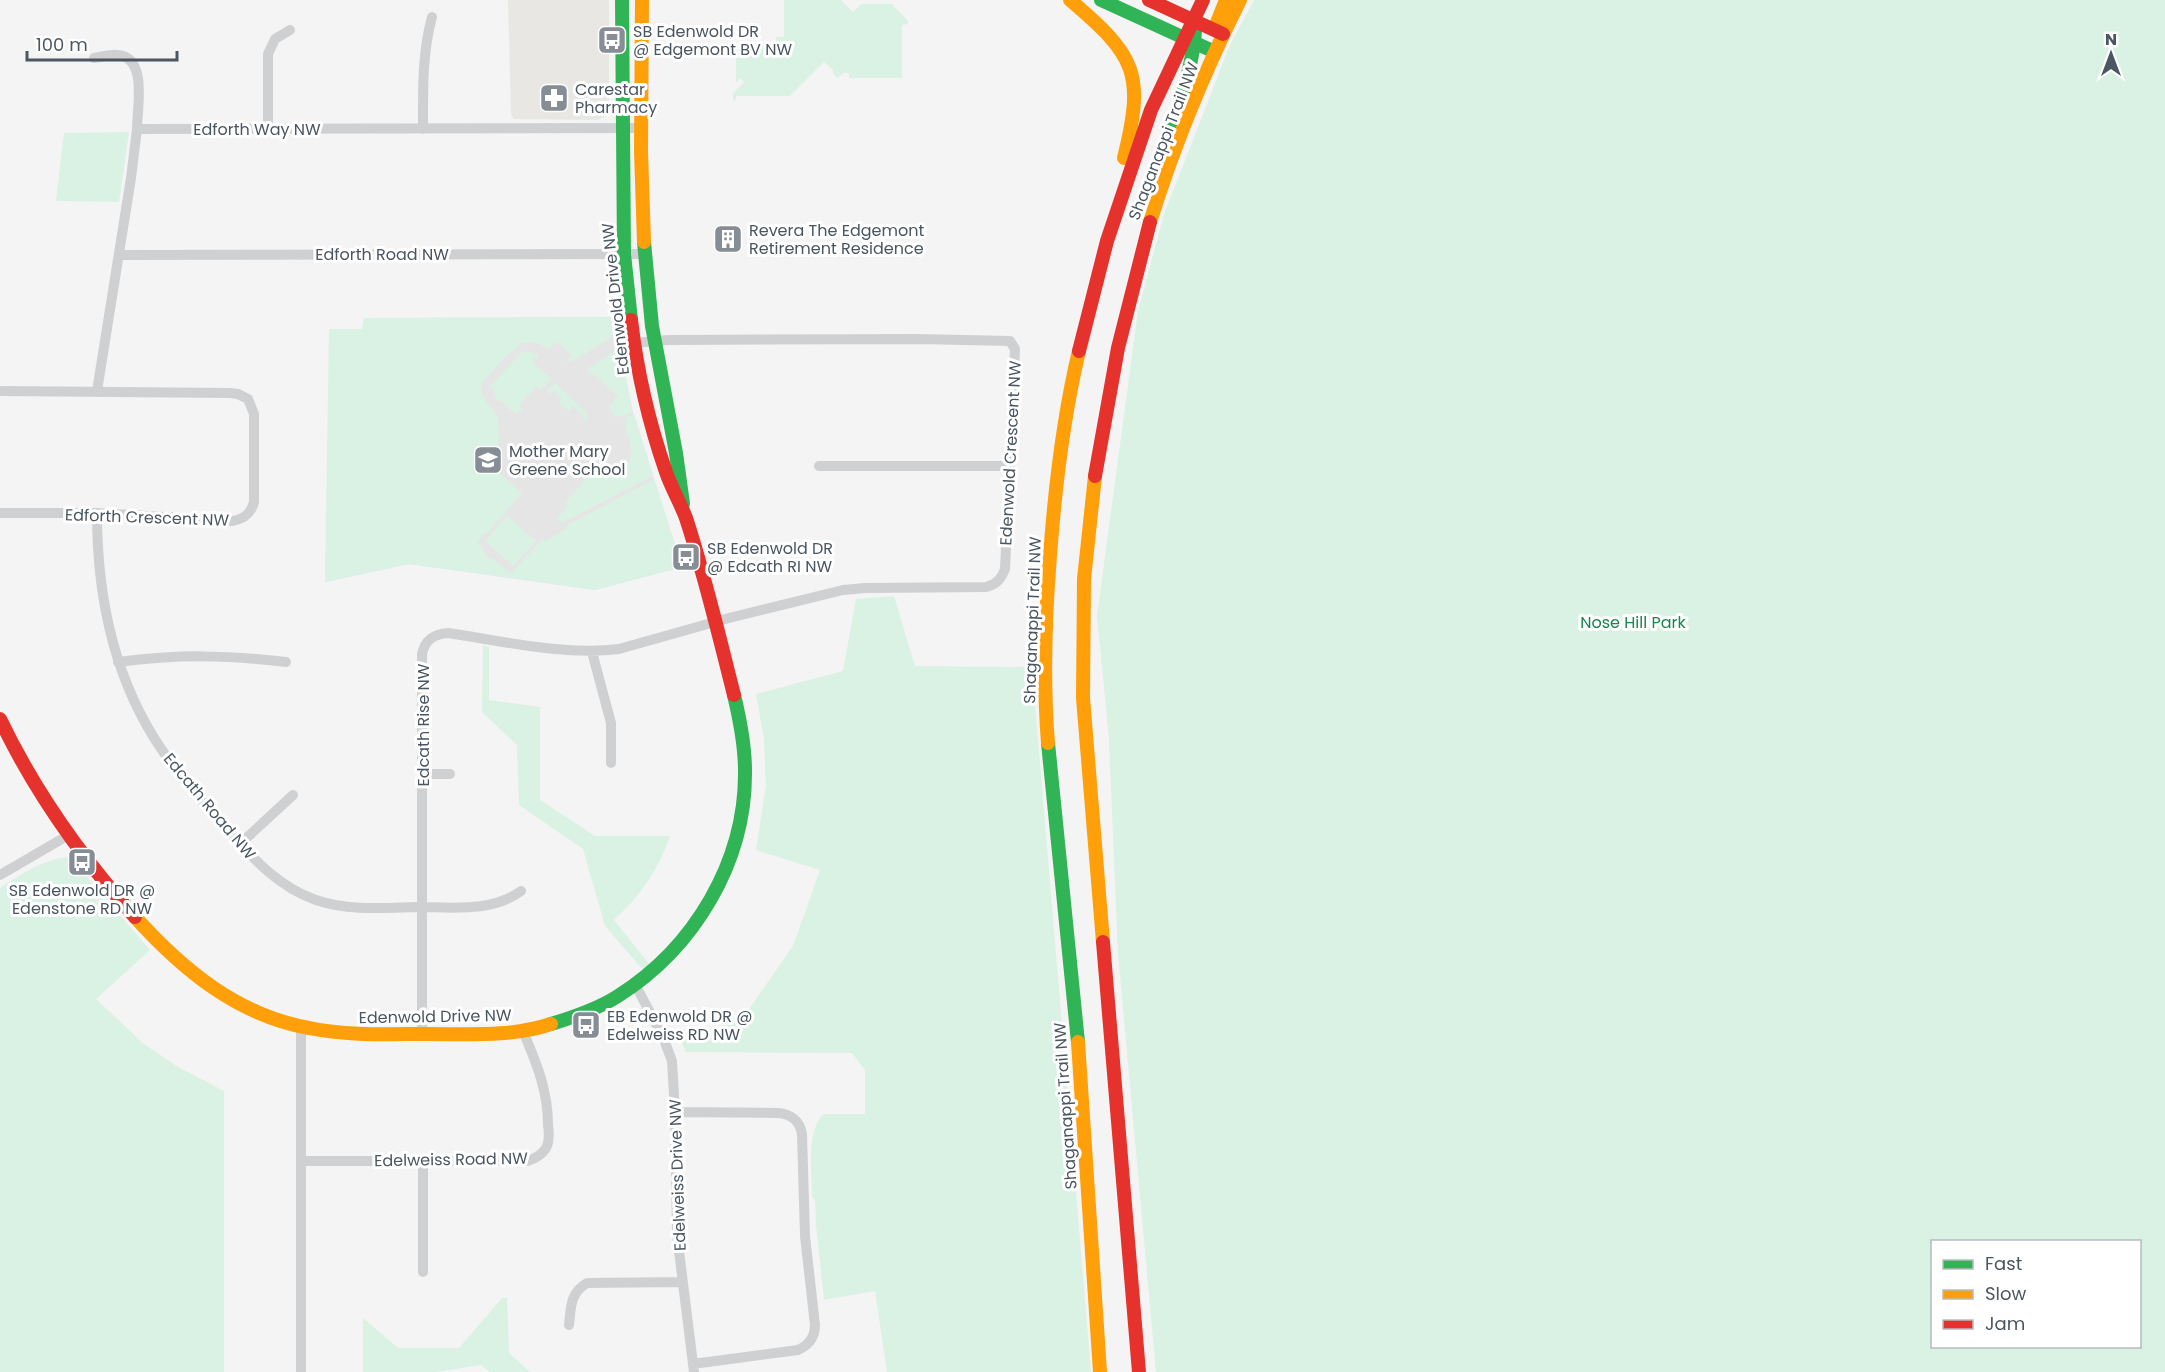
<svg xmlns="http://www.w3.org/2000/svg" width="2165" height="1372" font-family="Poppins,sans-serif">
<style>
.commercial{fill:#e8e7e3}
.education{fill:#e6e5e6}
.green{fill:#d9f2e3;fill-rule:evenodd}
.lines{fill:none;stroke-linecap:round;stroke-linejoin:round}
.street{stroke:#ced0d2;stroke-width:10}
.fast{stroke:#30b455;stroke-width:14}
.slow{stroke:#ff9f0a;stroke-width:14}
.jam{stroke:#e5322d;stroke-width:14}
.labels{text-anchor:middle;stroke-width:6;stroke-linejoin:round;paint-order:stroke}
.poi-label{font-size:16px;fill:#4a5661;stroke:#fff;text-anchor:start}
.street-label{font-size:16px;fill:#4a5661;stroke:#fff}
.park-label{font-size:16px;fill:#17864f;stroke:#fff}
</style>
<rect width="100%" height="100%" fill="#f4f4f4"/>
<path class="commercial" d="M508,0H609V108L605,116L598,120L514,119L511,114Z"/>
<path class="education" d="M616,317L622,361L631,405L682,567L595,590L409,564L325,582L329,445V329H362L364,318Z"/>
<path class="green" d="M784,0H841L853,12L861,4H892L908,21V24L902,25V78H849V73H844L837,78L833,74V70L824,62L790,96H736L735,102L733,99V94L744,82L740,78L736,83V45H776V37H784Z
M1254,0H2165V1372H1156L1118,953L1109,739L1097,616L1138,311L1164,214L1230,45ZM1932,1242H2140V1346H1932Z
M129,132L119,202L56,201L64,133Z
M616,317L618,333L575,360L566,362L572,355L557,342L549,349L538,343L523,342L503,359L482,383C477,398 492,404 497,417C501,430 497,456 497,471L522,493L488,532L483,534L478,542L488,556L511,573L542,540H548L568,527L567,525L573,522L654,479L682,567L595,590L409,564L325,582L329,329H362L364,318Z
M620,348L633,412L623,416L614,417L613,412L608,407L618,396L587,369Z
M525,351L539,354L532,362L551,379L541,390L536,386L519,406L523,410L516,414L496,398L494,390L490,386L521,353Z
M555,383L588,414L587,421L573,406L569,411L559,402L562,398L554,391L550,394L547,391Z
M634,414L653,476L562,523L557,518L568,506L565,502L584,482L583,480L596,466H610V470H620L621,465L628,464L632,452L629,436H627L625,418Z
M507,516L536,541L513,566L485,541Z
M894,596L915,666L1032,667L1091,1372H887L875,1291L824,1300L816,1225L815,1200L812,1197C812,1174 806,1132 823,1114H865V1070L852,1053L686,1052L680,1039L703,1038L749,1009L793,946L820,870L756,850L766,786L764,739L756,694L843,671L856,599Z
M483,645L489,647V700L540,707V800L595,836H670C659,869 640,896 614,920L650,965L643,970L605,926L583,849L519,805L517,745L482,712Z
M70,857L150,950L96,999L144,1044L178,1067L224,1091V1372H0V888C22,874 43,859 70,857Z
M502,1298H507L509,1353L530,1372H490L481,1365L436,1372H363V1318L398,1348H459Z"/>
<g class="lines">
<path class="street" d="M94,58C101,57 110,54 118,55C148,58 137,108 137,129
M268,129V54L275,39L290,30
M423,129C423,90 422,54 432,17
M119,255L645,254
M0,391L230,393L238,394L248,399L254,414V502C251,514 244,519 232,521L97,513H0
M97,391L131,178L137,129L642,128
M819,466H1009
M97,513C97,597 114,680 162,750C180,777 201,800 222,824C250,855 276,886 316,900C348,911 382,908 415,907C451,907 491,913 521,891
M592,652L611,723V763
M118,662C180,654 225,655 286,662
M423,774H450
M240,844L293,795
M0,875L67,836
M636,986L663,1037L672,1061L675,1112L677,1235L694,1372
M422,1034V654C425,640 434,634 448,633C502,641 565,656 619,649L729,618L843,590L865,588L986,587C997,584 1001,579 1005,569L1015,349L1010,341L918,339L668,340L634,343
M675,1112L778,1113C791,1114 800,1121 802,1134L805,1236L815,1325C815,1337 809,1345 798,1350L693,1364
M301,1161H528C535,1158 542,1155 546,1148C550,1141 549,1132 548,1125C548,1090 536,1062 523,1031
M423,1161V1272
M569,1325C571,1307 570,1293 587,1283L682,1282
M301,1372V1028"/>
<path class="fast" d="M622,0L624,254L631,320
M1101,0L1215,52
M1161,161C1173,123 1196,62 1195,24
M644,242L652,326L676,453L683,504
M1048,743L1078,1042
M551,1024C574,1017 598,1009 618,996C694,948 746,862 745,771C745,745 740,720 734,695"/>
<path class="slow" d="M642,0L641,151L644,242
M1070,0C1136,56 1145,73 1124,158
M1216,25L1226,0
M1150,222C1174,145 1204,72 1240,0
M1095,476L1084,579L1083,698L1103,942
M1048,743C1043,681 1045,618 1050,556C1055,487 1063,418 1079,351
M135,917C183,970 237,1015 309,1028C348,1036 389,1034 428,1034C469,1034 512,1037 551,1024
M1078,1042L1100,1372"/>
<path class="jam" d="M1149,0L1223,34
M631,320C637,371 649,423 666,472C671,487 680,502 686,518C705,576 719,636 734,695
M1079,351L1107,241L1151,110L1203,0
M1095,476L1118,348L1150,222
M0,719C35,792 81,857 135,917
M1103,942L1139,1372"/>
</g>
<defs>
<g id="bus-square" transform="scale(1.5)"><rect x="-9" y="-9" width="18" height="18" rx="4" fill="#868d94" stroke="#fff"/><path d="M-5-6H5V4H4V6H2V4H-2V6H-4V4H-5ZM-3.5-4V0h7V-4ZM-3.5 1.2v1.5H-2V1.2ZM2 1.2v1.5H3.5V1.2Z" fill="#fff"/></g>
<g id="pharmacy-square" transform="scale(1.5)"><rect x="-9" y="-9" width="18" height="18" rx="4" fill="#868d94" stroke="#fff"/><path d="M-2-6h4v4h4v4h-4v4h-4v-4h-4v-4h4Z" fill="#fff"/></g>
<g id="building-square" transform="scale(1.5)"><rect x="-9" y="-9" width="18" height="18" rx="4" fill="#868d94" stroke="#fff"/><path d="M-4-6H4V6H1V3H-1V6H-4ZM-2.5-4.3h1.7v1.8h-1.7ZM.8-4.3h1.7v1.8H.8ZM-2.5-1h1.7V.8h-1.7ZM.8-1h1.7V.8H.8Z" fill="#fff"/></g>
<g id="school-square" transform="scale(1.5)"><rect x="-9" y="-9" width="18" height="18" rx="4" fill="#868d94" stroke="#fff"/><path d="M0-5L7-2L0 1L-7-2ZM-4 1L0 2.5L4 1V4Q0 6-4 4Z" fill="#fff"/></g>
</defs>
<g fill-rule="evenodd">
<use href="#bus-square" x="612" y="40"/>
<use href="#pharmacy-square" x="554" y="98"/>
<use href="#building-square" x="728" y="239"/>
<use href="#school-square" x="488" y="460"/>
<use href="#bus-square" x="686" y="557"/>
<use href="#bus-square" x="82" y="862"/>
<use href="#bus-square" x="586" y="1025"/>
</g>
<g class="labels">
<g class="poi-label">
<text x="633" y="37">SB Edenwold DR<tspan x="633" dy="18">@ Edgemont BV NW</tspan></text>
<text x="575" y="95">Carestar<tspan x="575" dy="18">Pharmacy</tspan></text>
<text x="749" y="236">Revera The Edgemont<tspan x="749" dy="18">Retirement Residence</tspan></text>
<text x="509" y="457">Mother Mary<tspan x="509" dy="18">Greene School</tspan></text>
<text x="707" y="554">SB Edenwold DR<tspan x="707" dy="18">@ Edcath RI NW</tspan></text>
<text x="82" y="896" text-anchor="middle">SB Edenwold DR @<tspan x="82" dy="18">Edenstone RD NW</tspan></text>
<text x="607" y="1022">EB Edenwold DR @<tspan x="607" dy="18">Edelweiss RD NW</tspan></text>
</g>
<g class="street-label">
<text x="257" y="135">Edforth Way NW</text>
<text transform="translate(1163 141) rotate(-69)" y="6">Shaganappi Trail NW</text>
<text x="382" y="260">Edforth Road NW</text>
<text transform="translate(615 299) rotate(-96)" y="6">Edenwold Drive NW</text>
<text transform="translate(1010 453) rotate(-87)" y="6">Edenwold Crescent NW</text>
<text transform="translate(147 517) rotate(2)" y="6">Edforth Crescent NW</text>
<text transform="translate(1032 620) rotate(-88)" y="6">Shaganappi Trail NW</text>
<text transform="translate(423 725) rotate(-90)" y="6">Edcath Rise NW</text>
<text transform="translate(210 806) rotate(50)" y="6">Edcath Road NW</text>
<text transform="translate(435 1016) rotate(-1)" y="6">Edenwold Drive NW</text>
<text transform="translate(1065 1106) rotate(-94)" y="6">Shaganappi Trail NW</text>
<text transform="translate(451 1159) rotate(-1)" y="6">Edelweiss Road NW</text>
<text transform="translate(677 1175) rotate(-92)" y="6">Edelweiss Drive NW</text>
</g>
<g class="park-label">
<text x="1633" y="628">Nose Hill Park</text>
</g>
</g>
<rect x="1931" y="1240" width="210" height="108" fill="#ffffff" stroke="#b7bbc0" stroke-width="1.5"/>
<rect x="1943" y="1260" width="30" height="9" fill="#30b455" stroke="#b7bbc0" stroke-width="1.5"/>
<text x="1985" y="1270" font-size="18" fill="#4a5661">Fast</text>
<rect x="1943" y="1290" width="30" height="9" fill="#ff9f0a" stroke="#b7bbc0" stroke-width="1.5"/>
<text x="1985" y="1300" font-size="18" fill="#4a5661">Slow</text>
<rect x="1943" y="1320" width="30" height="9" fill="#e5322d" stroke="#b7bbc0" stroke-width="1.5"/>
<text x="1985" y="1330" font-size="18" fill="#4a5661">Jam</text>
<g transform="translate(2111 54)" stroke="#ffffff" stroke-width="4.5" paint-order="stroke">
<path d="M0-4.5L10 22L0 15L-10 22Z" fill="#4a5661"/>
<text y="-9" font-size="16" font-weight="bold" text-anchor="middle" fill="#4a5661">N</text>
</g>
<path d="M27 51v9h150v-9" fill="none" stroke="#4a5661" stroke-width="3"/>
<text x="36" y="51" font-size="18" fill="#4a5661" stroke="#ffffff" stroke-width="4.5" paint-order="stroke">100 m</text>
</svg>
